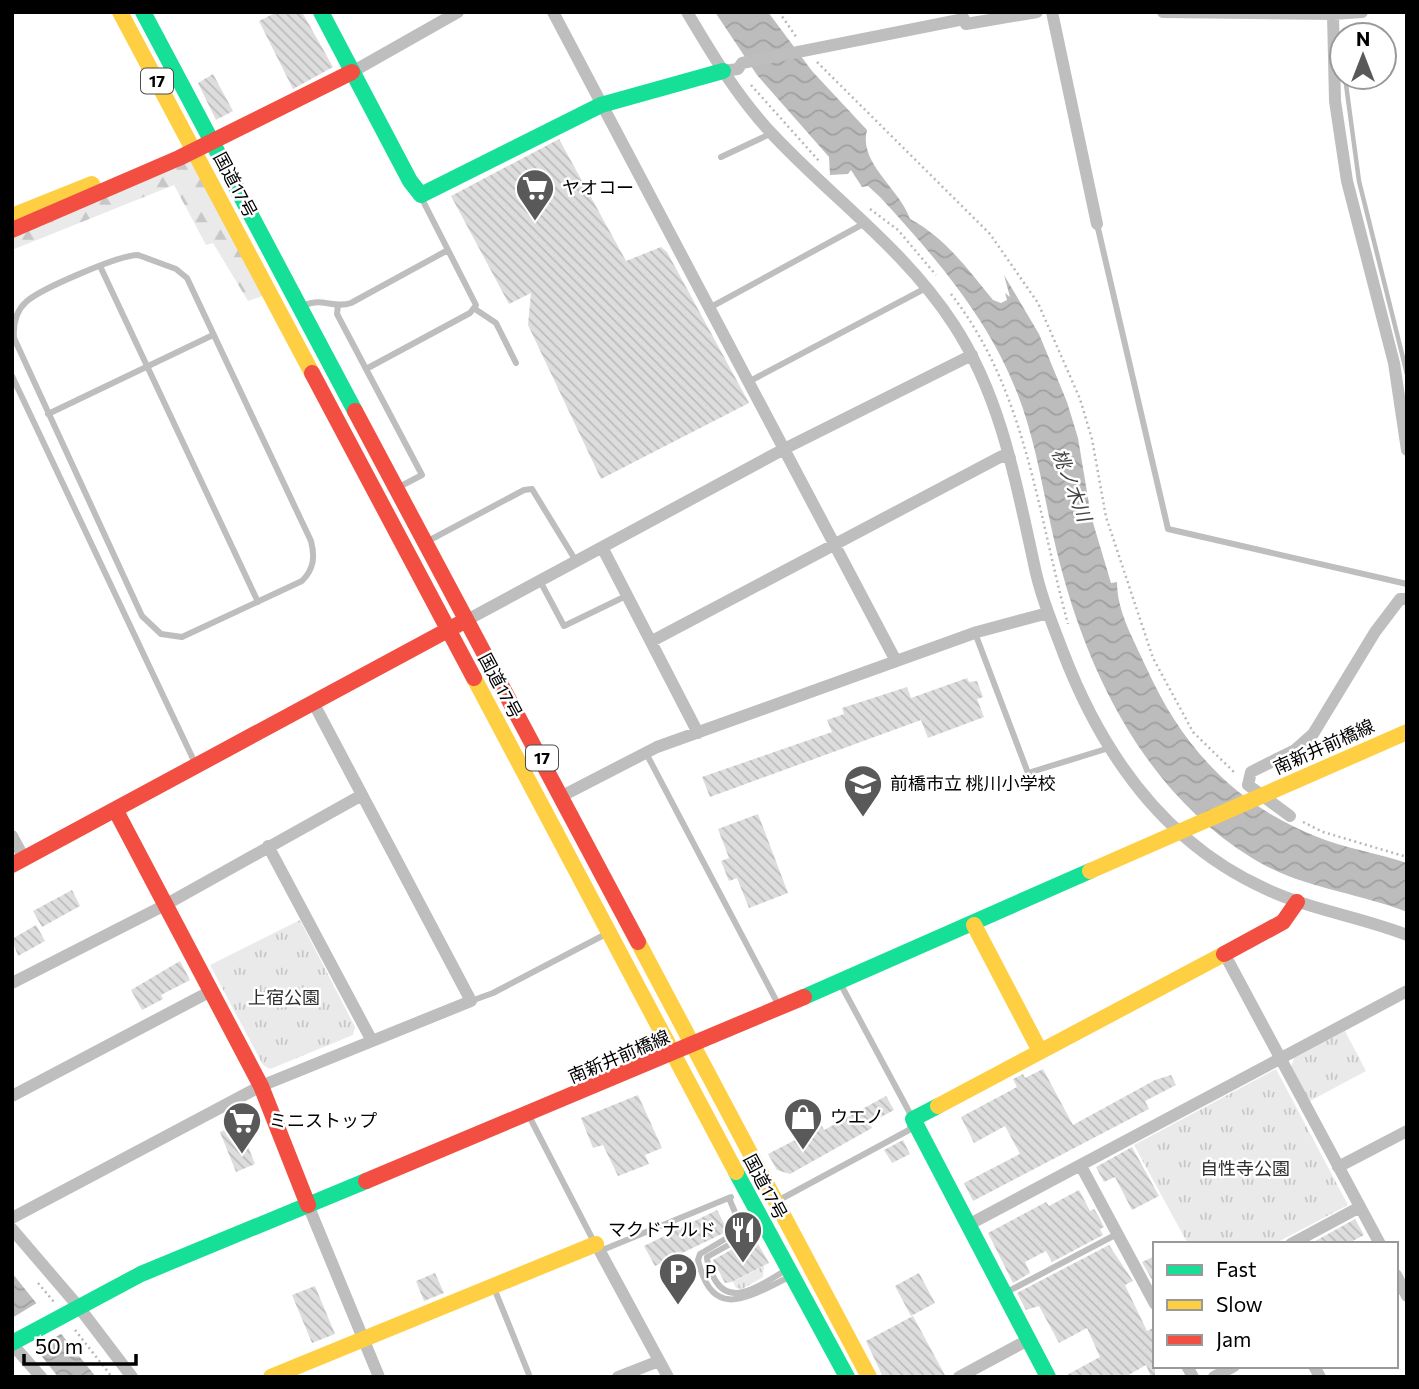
<svg xmlns="http://www.w3.org/2000/svg" width="1419" height="1389" font-family="Commissioner,'Noto Sans JP',sans-serif">
<style>
.grass{fill:url(#grass-tufts)}
.forest{fill:url(#forest-firs)}
.water{fill:url(#water-waves)}
.pier{fill:#fff}
.lines{fill:none;stroke-linecap:round;stroke-linejoin:round}
.stream{stroke:#bcbcbc;stroke-width:4.5}
.building{fill:url(#building-back-hatch)}
.path{stroke:#b8b8b8;stroke-width:2.5;stroke-dasharray:2 3.5;stroke-linecap:butt}
.lane{stroke:#bebebe;stroke-width:6}
.street{stroke:#bebebe;stroke-width:12}
.fast{stroke:#16e098;stroke-width:16}
.slow{stroke:#ffcf43;stroke-width:16}
.jam{stroke:#f24e42;stroke-width:16}
.labels{text-anchor:middle;stroke-width:5;stroke-linejoin:round;paint-order:stroke}
.shield{fill:#fff;stroke:#4c4c4c;stroke-width:2}
.shield-label{font-size:16px;font-weight:bold;fill:#000}
.street-label{font-size:18px;fill:#000;stroke:#fff}
.poi-label{font-size:18px;fill:#000;stroke:#fff;text-anchor:start}
.park-label{font-size:18px;fill:#303030;stroke:#fff}
.water-label{font-size:19px;font-style:italic;fill:#414141;stroke:#fff}
</style>
<defs>
<pattern id="grass-tufts" width="24" height="20" patternUnits="userSpaceOnUse" patternTransform="scale(1.75)"><rect width="24" height="20" fill="#eaeaea"/><path d="M3 7l-1-3M5 7V3M7 7l1-3M15 17l-1-3M17 17v-4M19 17l1-3" fill="none" stroke="#c7c7c7"/></pattern>
<pattern id="forest-firs" width="22" height="20" patternUnits="userSpaceOnUse" patternTransform="scale(1.75)"><rect width="22" height="20" fill="#eaeaea"/><path d="M5 1l3.5 6h-7zM16 11l3.5 6h-7z" fill="#c7c7c7"/></pattern>
<pattern id="water-waves" width="16" height="10" patternUnits="userSpaceOnUse" patternTransform="scale(1.75)"><rect width="16" height="10" fill="#bcbcbc"/><path d="M0 5q4-4 8 0t8 0" fill="none" stroke="#a0a0a0"/></pattern>
<pattern id="building-back-hatch" width="6" height="6" patternUnits="userSpaceOnUse" patternTransform="scale(1.75)"><rect width="6" height="6" fill="#ddd"/><path d="M-1 5l2 2M0 0l6 6M5-1l2 2" fill="none" stroke="#bcbcbc"/></pattern>
</defs>
<rect width="100%" height="100%" fill="#fff"/>
<path class="grass" d="M300,920L355,1027L353,1035L270,1069L263,1065L210,965Z
M1345,1031L1366,1071L1310,1101L1291,1068L1294,1058Z
M1276,1069L1348,1205L1274,1244H1188L1134,1145Z
M764,1266L763,1277L742,1289L736,1288L733,1282Z"/>
<path class="forest" d="M193,158L265,295L248,301L213,243L206,245L174,185L12,250V238Z"/>
<path class="water" d="M715,12H768L812,71L867,130C858,163 900,189 910,219C946,238 968,270 993,300L1001,303L1007,300L1005,293L1010,297L1004,275L1039,334L1067,402L1078,438L1091,516L1111,583L1117,582C1117,612 1134,640 1146,667C1181,745 1234,804 1315,836C1344,848 1377,853 1407,863V912C1356,892 1299,888 1252,858C1148,794 1090,679 1060,564C1045,508 1039,450 1018,395C988,317 935,257 880,197L868,186L862,187L851,170L848,174L830,175L829,157L757,75Z
M12,1273L96,1377H58L12,1318Z"/>
<path class="pier" d="M40,1301L64,1332L33,1351L12,1324V1318Z"/>
<g class="lines">
<path class="stream" d="M1345,77L1359,181L1407,374"/>
</g>
<path class="building" d="M277,12H302L333,67L293,89L259,21Z
M213,74L233,111L216,120L198,83Z
M559,139L626,261L661,247L667,252L749,403L601,479L528,325L531,293L509,304L451,196Z
M967,678L969,682L977,681L983,697L977,699L984,717L928,738L921,720L710,797L702,777L832,732L827,720L844,714L842,708L907,687L911,698Z
M758,814L788,893L749,908L737,878L729,881L721,861L729,858L718,829Z
M72,890L80,906L42,927L33,911Z
M36,925L45,941L18,956L12,939Z
M180,961L190,980L161,995L163,999L142,1010L131,990Z
M1043,1069L1073,1125L1155,1080L1171,1075L1176,1085L1145,1101L1149,1109L973,1201L964,1183L1020,1154L1005,1126L974,1143L961,1117L1017,1087L1013,1079L1023,1074L1025,1078Z
M638,1095L662,1148L645,1155L649,1164L618,1176L603,1145L593,1148L581,1118Z
M886,1096L894,1110L870,1123L872,1128L790,1174L777,1170L768,1154L822,1126L824,1130Z
M239,1124L255,1164L236,1172L220,1132Z
M903,1140L910,1154L892,1163L884,1150Z
M1132,1147L1159,1196L1132,1210L1115,1177L1104,1182L1096,1167Z
M1079,1190L1090,1211L1094,1209L1098,1215L1104,1227L1100,1229L1103,1235L1052,1262L1046,1251L1025,1262L1030,1273L1013,1283L988,1233L1046,1202L1049,1206Z
M717,1210L728,1231L655,1266L644,1246Z
M1355,1219L1364,1235L1347,1244H1310Z
M754,1237L769,1263L732,1282L725,1283L713,1260Z
M1109,1245L1133,1281L1125,1285L1147,1331L1155,1327V1377H1151L1146,1365L1125,1377H1063L1100,1357L1087,1328L1059,1343L1039,1306L1026,1310L1017,1293Z
M1155,1256V1285L1142,1262Z
M435,1273L444,1293L424,1301L416,1281Z
M919,1273L935,1303L911,1316L895,1286Z
M315,1286L335,1334L312,1343L292,1295Z
M913,1316L946,1377H883L866,1341Z"/>
<g class="lines">
<path class="path" d="M779,12L797,38
M817,62L990,234L1038,303L1080,399L1092,439L1106,517L1153,658L1193,732L1236,774
M751,85L819,161
M870,209L898,230L936,275
M951,294C1026,390 1037,511 1068,624
M1303,822L1323,832L1407,857
M38,1283L54,1302
M75,1330L112,1377"/>
<path class="lane" d="M721,157L770,134
M1097,224L1168,529L1407,584
M138,255L176,269L187,278L311,541C315,557 314,569 302,581L182,637L161,634L142,616L14,338C13,325 15,312 26,302C40,289 119,255 138,255Z
M100,266L258,602
M305,305C322,297 334,309 351,303L448,250
M338,305L337,314L422,475L401,486
M711,307L865,223
M475,309L496,323L516,363
M366,369L470,313L476,305L421,197
M12,376L195,763
M750,381L926,288
M48,414L213,335
M428,541L524,490L532,489L576,561
M540,581L564,626L626,596
M975,633L1028,773L1109,748
M646,753L778,1004
M471,1001L493,993L604,935
M529,1116L594,1242
M729,1198L742,1229L700,1254L698,1260C712,1321 747,1298 787,1278
M781,1199L909,1130L913,1119L840,983
M759,1228L707,1257C707,1265 711,1271 714,1278C730,1309 762,1284 783,1272
M600,1251L731,1197
M494,1288L530,1377
M1007,1292L1117,1234"/>
<path class="street" d="M553,12L896,661
M687,12C713,56 740,101 776,138C836,201 906,251 954,325C1001,397 1016,482 1034,564C1040,594 1052,623 1063,652C1102,754 1164,843 1266,889C1311,910 1361,917 1407,935
M1052,12L1097,224
M1163,12L1333,14
M1362,12L1333,14L1335,101L1347,181L1394,363L1407,450
M723,71L738,69L742,63L964,19L966,24L1037,12
M352,72L458,12
M602,547L698,733
M467,620L786,448L972,355
M652,641L1002,456L1010,458
M562,796L657,747L977,632L1048,613
M1290,816L1248,785L1251,772L1295,750L1313,734L1375,632L1400,599H1407
M12,836L24,858
M268,846L372,1041
M1225,955L1380,1244
M12,983L165,905L362,795
M12,1096L211,991
M1081,1166L1155,1304
M1338,1167L1407,1131
M308,1205L379,1377
M12,1218L261,1086L471,1001L314,704
M968,1225L1407,991
M12,1229L78,1306L132,1377
M596,1244L668,1377
M1291,1244L1360,1207
M1396,1275L1407,1296
M12,1344L41,1377
M1187,1366L1193,1377
M1314,1366L1320,1377
M618,1377L659,1361
M959,1377L1028,1340
M1214,1377L1234,1366"/>
<path class="fast" d="M143,12L355,411
M321,12L410,181L421,195L601,105L723,71
M804,997L1090,871
M938,1106L913,1119L1048,1377
M736,1172L847,1377
M12,1343L141,1274L366,1181"/>
<path class="slow" d="M120,12L312,373
M12,216L92,184
M474,678L736,1172
M1090,871L1407,732
M974,925L1040,1051
M638,942L869,1377
M938,1106L1224,954
M271,1377L596,1244"/>
<path class="jam" d="M12,230L179,158L352,72
M312,373L474,678
M355,411L638,942
M116,811L261,1086L308,1205
M12,865L459,624
M1224,954L1283,922L1297,902
M366,1181L804,997"/>
</g>
<defs>
<g id="supermarket-pin" transform="scale(2.0125)"><path d="M0 17L-7.5 6A9.5 9.5 0 1 1 7.5 6Z" fill="#595959" stroke="#fff"/><path d="M-6-5.5h2.5l.6 2H6L4.5 2H-2.5L-4.4-4H-6ZM-1.5 3.2a1.3 1.3 0 1 0 .1 0ZM3 3.2a1.3 1.3 0 1 0 .1 0Z" fill="#fff"/></g>
<g id="school-pin" transform="scale(2.0125)"><path d="M0 17L-7.5 6A9.5 9.5 0 1 1 7.5 6Z" fill="#595959" stroke="#fff"/><path d="M0-5L7-2L0 1L-7-2ZM-4 1L0 2.5L4 1V4Q0 6-4 4Z" fill="#fff"/></g>
<g id="shop-pin" transform="scale(2.0125)"><path d="M0 17L-7.5 6A9.5 9.5 0 1 1 7.5 6Z" fill="#595959" stroke="#fff"/><path d="M-5-2.5h2.3a2.7 3.5 0 0 1 5.4 0H5L5.5 6h-11ZM-1.5-2.5h3a1.5 2.3 0 0 0-3 0Z" fill="#fff"/></g>
<g id="restaurant-pin" transform="scale(2.0125)"><path d="M0 17L-7.5 6A9.5 9.5 0 1 1 7.5 6Z" fill="#595959" stroke="#fff"/><path d="M-5-6h1v4h1v-4h1v4h1v-4h1v5L-1.5 .5V6h-2V.5L-5-1ZM5-6V6H3V1.5H1.5Q1.5-4 5-6Z" fill="#fff"/></g>
<g id="parking-pin" transform="scale(2.0125)"><path d="M0 17L-7.5 6A9.5 9.5 0 1 1 7.5 6Z" fill="#595959" stroke="#fff"/><path d="M-3.5-5.5H1a3.5 3.5 0 0 1 0 7H-1V5.5H-3.5ZM-1-3.4V-.6H.8a1.4 1.4 0 0 0 0-2.8Z" fill="#fff"/></g>
</defs>
<g fill-rule="evenodd">
<use href="#supermarket-pin" x="535" y="188"/>
<use href="#school-pin" x="863" y="784"/>
<use href="#shop-pin" x="803" y="1117"/>
<use href="#supermarket-pin" x="242" y="1121"/>
<use href="#restaurant-pin" x="743" y="1230"/>
<use href="#parking-pin" x="678" y="1272"/>
</g>
<g class="labels">
<g class="shield">
<rect x="141" y="68.5" width="32" height="25" rx="5"/>
<rect x="526" y="745.5" width="32" height="25" rx="5"/>
</g>
<g class="shield-label">
<text x="157" y="87">17</text>
<text x="542" y="764">17</text>
</g>
<g class="street-label">
<text transform="translate(235 185) rotate(62)" y="6">国道17号</text>
<text transform="translate(500 686) rotate(62)" y="6">国道17号</text>
<text transform="translate(1324 747) rotate(-24)" y="6">南新井前橋線</text>
<text transform="translate(619 1057) rotate(-23)" y="6">南新井前橋線</text>
<text transform="translate(765 1187) rotate(62)" y="6">国道17号</text>
</g>
<g class="poi-label">
<text x="562" y="194">ヤオコー</text>
<text x="890" y="790">前橋市立 桃川小学校</text>
<text x="830" y="1123">ウエノ</text>
<text x="269" y="1127">ミニストップ</text>
<text x="716" y="1236" text-anchor="end">マクドナルド</text>
<text x="705" y="1278">P</text>
</g>
<g class="park-label">
<text x="284" y="1004">上宿公園</text>
<text x="1245" y="1175">自性寺公園</text>
</g>
<g class="water-label">
<text transform="translate(1072 485) rotate(69)" y="7">桃ノ木川</text>
</g>
</g>
<rect width="1419" height="1389" fill="none" stroke="#000000" stroke-width="28"/>
<rect x="1153" y="1242" width="245" height="126" fill="#ffffff" stroke="#999999" stroke-width="2"/>
<rect x="1167" y="1265" width="35" height="10" fill="#16e098" stroke="#999999" stroke-width="2"/>
<text x="1216" y="1277" font-size="21" fill="#000000">Fast</text>
<rect x="1167" y="1300" width="35" height="10" fill="#ffcf43" stroke="#999999" stroke-width="2"/>
<text x="1216" y="1312" font-size="21" fill="#000000">Slow</text>
<rect x="1167" y="1335" width="35" height="10" fill="#f24e42" stroke="#999999" stroke-width="2"/>
<text x="1216" y="1347" font-size="21" fill="#000000">Jam</text>
<g transform="translate(1363 56)"><circle r="33" fill="#ffffff" stroke="#999999" stroke-width="2"/>
<path d="M0-5L12 26L0 18L-12 26Z" fill="#595959"/>
<text y="-10" font-size="19" font-weight="bold" text-anchor="middle" fill="#000000">N</text>
</g>
<path d="M24 1354v10h112v-10" fill="none" stroke="#000000" stroke-width="3.5"/>
<text x="35" y="1354" font-size="21" fill="#000000" stroke="#ffffff" stroke-width="5" paint-order="stroke">50 m</text>
</svg>
